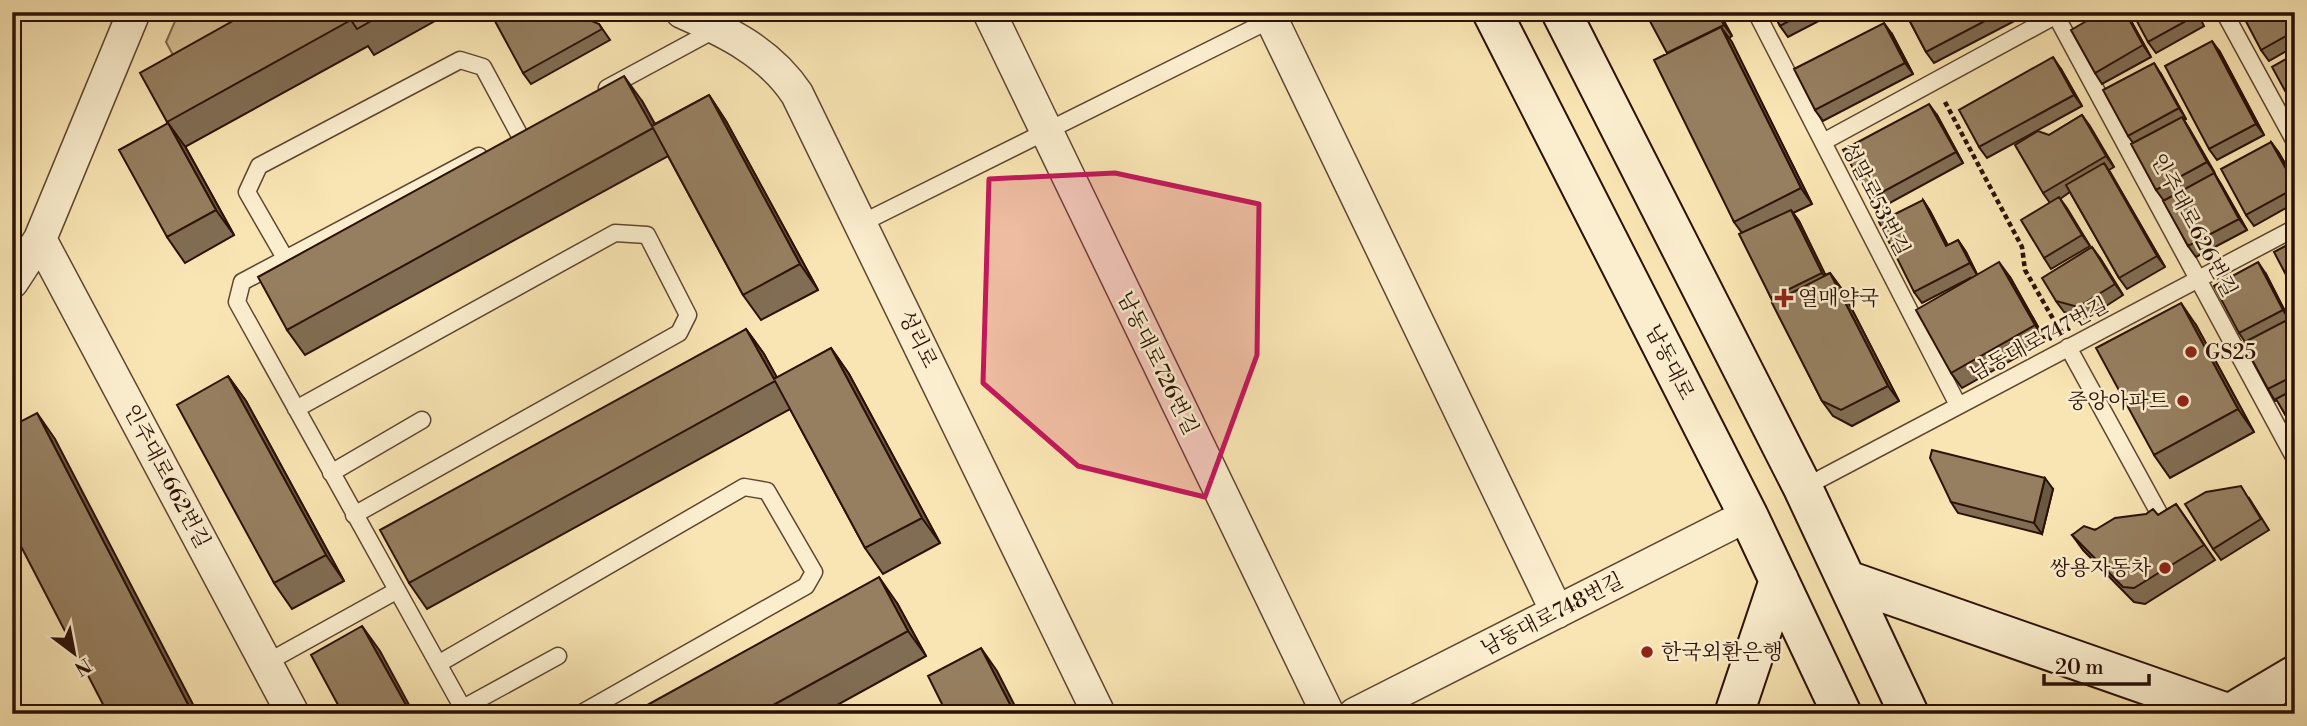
<svg xmlns="http://www.w3.org/2000/svg" width="2307" height="726" font-family="'Libre Bodoni','Noto Serif KR',serif">
<style>
.green{fill:#d6c196;stroke:#80694e;stroke-width:2}
.lines{fill:none;stroke-linecap:round;stroke-linejoin:round}
.service-casing{stroke:#5e4631;stroke-width:19}
.minor-casing{stroke:#5e4631;stroke-width:35}
.secondary-casing{stroke:#2b1106;stroke-width:42}
.path{stroke:#2b1106;stroke-width:4.5;stroke-dasharray:5 3.5;stroke-linecap:butt}
.service{stroke:#fbeece;stroke-width:16}
.minor{stroke:#fbeece;stroke-width:32}
.secondary{stroke:#fbeece;stroke-width:38}
.wall{fill:#816d53;stroke:#2b1106;stroke-width:2}
.shaded-wall{fill:#695943;stroke:#2b1106;stroke-width:2}
.building{fill:#967f60;stroke:#2b1106;stroke-width:2}
.marked{fill:#c2185b;fill-opacity:0.2;stroke:#c2185b;stroke-width:5;stroke-linejoin:round}
.poi-dot{fill:#8f2418;stroke:#fbeece;stroke-width:2.5}
.labels{text-anchor:middle;stroke-width:5;stroke-linejoin:round;paint-order:stroke}
.street-label{font-size:21px;fill:#2b1106;stroke:#fbeece}
.poi-label{font-size:21px;fill:#2b1106;stroke:#fbeece;text-anchor:start}
</style>
<rect width="100%" height="100%" fill="#f9e5b3"/>
<filter id="stains"><feTurbulence type="fractalNoise" baseFrequency=".00286" numOctaves="4"/><feColorMatrix values="0 0 0 0 .2 0 0 0 0 .09 0 0 0 0 .02 0 0 0 .5 -.17"/></filter>
<radialGradient id="worn" r=".72"><stop offset=".6" stop-color="#630" stop-opacity="0"/><stop offset="1" stop-color="#630" stop-opacity=".3"/></radialGradient>
<path class="green" d="M179,12H258L175,59L166,42Z"/>
<g class="lines">
<g class="service-casing">
<path id="service" d="M1756,12L1958,405
M2054,12L2295,459
M2224,12L2295,142
M607,88L718,28
M1823,142L2062,12
M862,223L1272,19
M285,258L247,192L259,166L460,60L483,67L519,134
M2068,347L2159,513
M296,409L615,233L647,235L688,315L679,333L354,515
M331,473L422,420
M1803,488L2295,228
M266,663L396,591
M438,664L744,487L767,491L814,572L806,586L580,714
M463,708L558,656
M466,714L237,302L242,282L479,156"/>
</g>
<g class="minor-casing">
<path id="minor" d="M682,12C727,32 769,52 797,94L1099,714
M989,12L1328,714
M1268,12L1557,612
M40,239L293,714
M12,282L40,239L134,12
M1355,714L1748,515"/>
</g>
<g class="secondary-casing">
<path id="secondary" d="M1492,12L1748,515L1842,714
M1561,12L1803,488L1909,714
M1847,580L2230,714
M1734,714L1779,580
M2229,714L2295,675"/>
</g>
<path class="path" d="M1945,102L2022,247L2025,270L2056,324"/>
<use href="#service" class="service"/>
<use href="#minor" class="minor"/>
<use href="#secondary" class="secondary"/>
</g>
<path class="wall" d="M249,12H451L374,55L368,46L185,147L167,122Z
M1719,12L1732,36L1729,38L1812,204L1793,213L1799,221L1825,275L1830,273L1841,288L1899,401L1852,426L1833,416L1822,401L1771,298L1742,233L1734,222L1667,53Z
M1773,12H1836L1788,37L1780,26Z
M1905,12H2022L2024,16L1934,63L1926,52Z
M2126,12L2151,57L2102,84L2095,73Z
M2197,12L2204,26L2156,53L2148,42Z
M2295,12V46L2269,61L2261,50Z
M599,24L610,40L531,84L523,73Z
M1892,34L1913,74L1823,121L1815,110Z
M2220,52L2264,135L2217,160L2209,149Z
M2061,69L2082,106L1987,158L1979,147Z
M2161,74L2186,119L2184,120L2247,230L2196,257L2188,246L2164,201L2156,190L2133,143L2128,136Z
M709,95L726,121L818,290L761,320L743,295L668,156L305,355L287,330L642,101L655,124Z
M1937,115L1963,163L1877,210L1870,199Z
M2082,115L2114,167L2109,170L2165,267L2127,289L2119,278L2070,192L2060,199L2090,246L2051,269L2044,258L2050,203L2043,193L2049,135Z
M2271,142L2279,153L2295,181V203L2254,226L2246,215Z
M186,148L234,235L185,263L167,237Z
M1923,200L1930,211L1948,246L1958,240L1966,252L1977,274L2010,277L2046,341L1962,388L1951,373L1970,278L1922,303L1914,292Z
M2100,258L2123,295L2086,319L2064,312L2056,301Z
M2266,274L2290,321L2288,322L2295,332V432L2277,400L2275,401L2268,389L2245,342L2239,333Z
M2196,325L2254,432L2170,478L2154,455Z
M746,329L764,354L777,378L831,348L849,374L940,543L883,574L865,548L790,409L427,609L409,583Z
M228,376L246,401L344,581L292,609L274,583Z
M2053,489L2042,534L1958,513L1951,502Z
M2249,498L2269,530L2221,560L2213,549Z
M2176,504L2215,560L2145,604L2134,602L2083,550L2072,535L2158,515Z
M897,603L926,656L821,714H631Z"/>
<path class="shaded-wall" d="M1717,12H1719L1732,36L1724,25Z
M2125,12H2126L2151,57L2143,45Z
M1884,23L1892,34L1913,74L1905,63Z
M1721,27L1732,42L1812,204L1801,188Z
M2212,41L2220,52L2264,135L2256,124Z
M2053,57L2061,69L2082,106L2074,95Z
M2154,63L2161,74L2186,119L2179,108Z
M624,76L642,101L671,154L653,128Z
M709,95L726,121L818,290L800,264Z
M1929,104L1937,115L1963,163L1956,152Z
M2082,115L2090,126L2114,167L2106,156Z
M2182,117L2189,128L2215,173L2207,162Z
M168,123L186,148L234,235L216,210Z
M2271,142L2279,153L2295,181V185Z
M2104,163L2111,174L2165,267L2157,256Z
M2214,173L2221,184L2247,230L2239,219Z
M2059,197L2067,208L2090,246L2082,235Z
M1923,200L1930,211L1954,257L1946,246Z
M1791,210L1799,221L1830,284L1822,273Z
M1958,240L1966,252L1977,275L1970,263Z
M2092,247L2100,258L2123,295L2115,284Z
M1999,262L2010,277L2046,341L2035,325Z
M2258,262L2266,274L2290,321L2283,310Z
M1830,273L1841,288L1899,401L1888,386Z
M2181,303L2196,325L2254,432L2238,409Z
M746,329L764,354L792,405L774,379Z
M831,348L849,374L940,543L922,518Z
M228,376L246,401L344,581L326,555Z
M37,413L55,439L198,714H193Z
M2045,478L2053,489L2042,534L2034,523Z
M879,577L897,603L926,656L908,631Z
M362,626L380,651L414,714H411Z
M981,648L997,671L1019,714H1015Z"/>
<path class="building" d="M249,12H387L357,29L351,20L167,122L140,73Z
M490,12H571L599,24L602,29L523,73Z
M1645,12H1717L1724,25L1667,53Z
M1773,12H1806L1780,26Z
M1905,12H2002L1926,52Z
M2102,12H2125L2143,45L2095,73L2071,30Z
M2132,12H2195L2197,15L2148,42Z
M2241,12H2295V31L2261,50Z
M1884,23L1905,63L1815,110L1794,69Z
M1721,27L1801,188L1734,222L1654,60Z
M2212,41L2256,124L2209,149L2165,66Z
M2295,54V109L2272,67Z
M2053,57L2074,95L1979,147L1959,110Z
M2154,63L2179,108L2128,136L2103,90Z
M624,76L653,128L287,330L258,277Z
M709,95L800,264L743,295L652,126Z
M1929,104L1956,152L1870,199L1843,150Z
M2082,115L2106,156L2043,193L2015,145L2038,131L2049,135Z
M2182,117L2207,162L2156,190L2131,144Z
M168,123L216,210L167,237L119,150Z
M2271,142L2295,185V188L2246,215L2221,169Z
M2104,163L2157,256L2119,278L2066,185Z
M2214,173L2239,219L2188,246L2163,201Z
M2059,197L2082,235L2044,258L2021,220Z
M1923,200L1946,246L1958,240L1970,263L1914,292L1879,222Z
M1791,210L1822,273L1771,298L1739,234Z
M2295,241V292L2274,252Z
M2092,247L2115,284L2078,307L2056,301L2042,278Z
M1999,262L2035,325L1951,373L1916,310Z
M2258,262L2283,310L2239,333L2214,286Z
M1830,273L1888,386L1841,410L1822,401L1772,303Z
M2181,303L2238,409L2154,455L2096,348Z
M2287,320L2295,335V375L2268,389L2243,343Z
M746,329L774,379L831,348L922,518L865,548L775,381L409,583L380,530Z
M228,376L326,555L274,583L177,405Z
M2295,389V431L2276,399Z
M37,413L193,714H108L12,529V426Z
M1932,450L2045,478L2034,523L1951,502L1930,458Z
M2241,486L2261,519L2213,549L2185,504L2206,492Z
M2176,504L2204,545L2134,588L2123,587L2072,535L2084,526L2095,530L2115,518L2146,514L2153,509L2158,515Z
M879,577L908,631L757,714H631Z
M362,626L411,714H343L311,655Z
M981,648L1015,714H947L928,676Z"/>
<path class="marked" d="M1115,173L1259,204L1257,355L1205,497L1078,466L983,383L989,179Z"/>
<g class="poi-dot">
<path d="M1780.5 287.5h7v7h7v7h-7v7h-7v-7h-7v-7h7z"/>
<circle cx="2191" cy="352" r="7"/>
<circle cx="2183" cy="401" r="7"/>
<circle cx="2165" cy="568" r="7"/>
<circle cx="1647" cy="652" r="7"/>
</g>
<g class="labels">
<g class="street-label">
<text transform="translate(1876 199) rotate(63)" y="7">성말로53번길</text>
<text transform="translate(2194 225) rotate(62)" y="7">인주대로626번길</text>
<text transform="translate(918 339) rotate(64)" y="7">성리로</text>
<text transform="translate(2039 339) rotate(-28)" y="7">남동대로747번길</text>
<text transform="translate(1670 362) rotate(63)" y="7">남동대로</text>
<text transform="translate(1158 363) rotate(64)" y="7">남동대로726번길</text>
<text transform="translate(167 476) rotate(62)" y="7">인주대로662번길</text>
<text transform="translate(1552 614) rotate(-27)" y="7">남동대로748번길</text>
</g>
<g class="poi-label">
<text x="1798" y="305">열매약국</text>
<text x="2205" y="359">GS25</text>
<text x="2169" y="408" text-anchor="end">중앙아파트</text>
<text x="2151" y="575" text-anchor="end">쌍용자동차</text>
<text x="1661" y="659">한국외환은행</text>
</g>
</g>
<rect width="2307" height="726" fill="none" stroke="#f9e5b3" stroke-width="42"/>
<rect x="14" y="14" width="2279" height="698" fill="none" stroke="#2b1106" stroke-width="3.5"/>
<rect x="21" y="21" width="2265" height="684" fill="none" stroke="#2b1106" stroke-width="2"/>
<g transform="translate(74 653) rotate(148)" stroke="#fbeece" stroke-width="5" paint-order="stroke">
<path d="M0-5L12 26L0 18L-12 26Z" fill="#2b1106"/>
<text y="-10" font-size="19" font-weight="bold" text-anchor="middle" fill="#2b1106">N</text>
</g>
<path d="M2044 674v10h105v-10" fill="none" stroke="#2b1106" stroke-width="3.5"/>
<text x="2055" y="674" font-size="21" fill="#2b1106" stroke="#fbeece" stroke-width="5" paint-order="stroke">20 m</text>
<rect width="100%" height="100%" filter="url(#stains)"/>
<rect width="100%" height="100%" fill="url(#worn)"/>
</svg>
